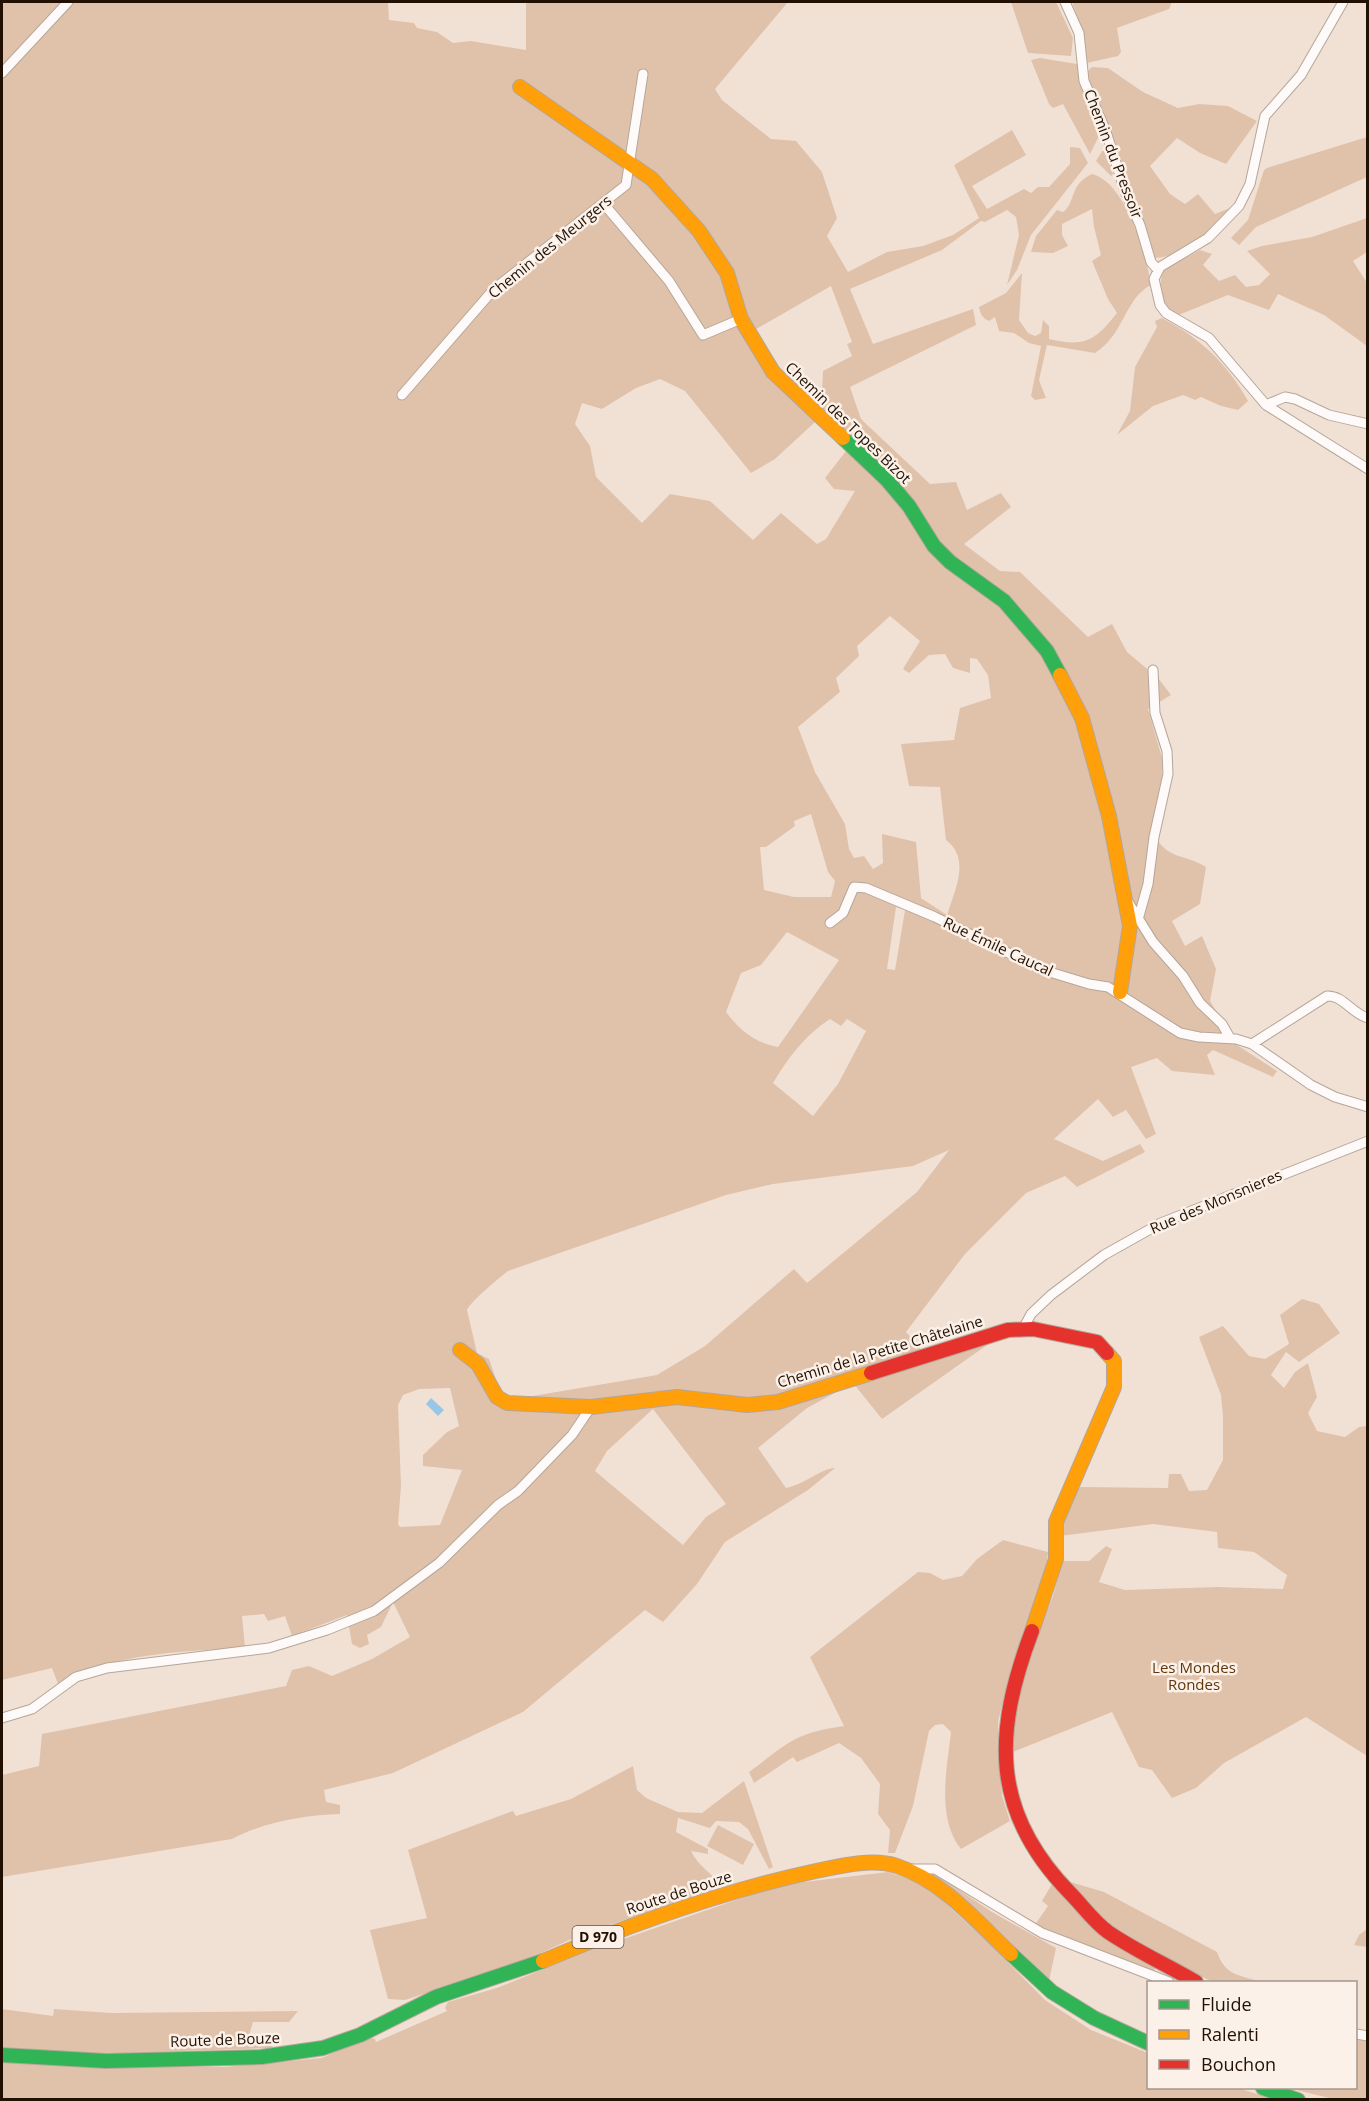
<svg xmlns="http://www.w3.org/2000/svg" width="1369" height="2101" font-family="'Open Sans',sans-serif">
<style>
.green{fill:#e0c2ab;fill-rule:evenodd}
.water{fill:#97c7e8}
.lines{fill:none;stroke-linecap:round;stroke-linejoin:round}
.street-casing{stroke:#b5a699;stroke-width:11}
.fast-casing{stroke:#b5a699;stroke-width:16}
.slow-casing{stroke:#b5a699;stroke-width:16}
.jam-casing{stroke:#b5a699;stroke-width:16}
.street{stroke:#fdfaf9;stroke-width:9}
.fast{stroke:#30b455;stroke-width:14}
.slow{stroke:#ff9f0a;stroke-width:14}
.jam{stroke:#e5322d;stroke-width:14}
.labels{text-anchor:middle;stroke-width:5;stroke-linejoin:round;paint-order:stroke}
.shield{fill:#fbf1e9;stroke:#635448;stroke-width:1.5}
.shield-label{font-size:14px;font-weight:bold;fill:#221103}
.street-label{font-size:15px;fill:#221103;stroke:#fbf1e9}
.park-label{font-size:15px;fill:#61360a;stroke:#fbf1e9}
</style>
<rect width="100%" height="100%" fill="#f1e1d5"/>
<path class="green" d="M2,2H388L389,20L414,23L417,28L437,32L453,43L471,41L526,50V2H788L715,89L722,100L771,139L796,141L822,172L837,218L827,236L848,272L887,252L923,246L953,235L979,218L954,165L1012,130L1026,155L972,186L987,209L1024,189L1031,193L1038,187H1049L1070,164V147L1080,148L1088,163L1031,235L1017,270L1007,285L1019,235L1016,217L1007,210L985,222L981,221L942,250L850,289L873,344L973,309L976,325L850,387L861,419L930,484L956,482L967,510L1001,493L1011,507L964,544L1000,571L1020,572L1088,637L1112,624L1127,652L1158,678L1171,695L1148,709L1162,758V779L1152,832C1169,862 1182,852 1206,867L1200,904L1172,921L1185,946L1202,936L1216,969L1210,1001L1237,1045L1277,1071L1273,1077L1213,1050L1207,1055L1215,1075L1172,1071L1157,1058L1131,1067L1156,1134L1146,1139L1126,1110L1113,1117L1098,1099L1054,1139L1103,1161L1140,1144L1145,1152L1077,1187L1065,1176L1026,1193L965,1254L906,1332L924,1353L997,1338L882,1419L853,1383L807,1408L758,1448L786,1488C803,1485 824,1467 835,1468L808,1490L725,1542L697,1584L663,1622L645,1610L523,1712L393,1773L324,1790L326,1802L340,1805V1814C305,1815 263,1822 232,1839L2,1877V1775L39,1766L42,1734L286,1686L292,1670L309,1666L332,1676L372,1659L410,1637L393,1602L381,1627L367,1635L369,1644L360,1648L352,1644L347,1615L292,1636L285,1616L268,1621L264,1614L242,1616L245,1648C183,1651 113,1653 58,1684L52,1668L2,1680ZM831,286L852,342L847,344L852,356L823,371L822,393L811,404L769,361L751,332ZM660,379L685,391L751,473L775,459L815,422L823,425L846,451L825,478L834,489L855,491L826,539L817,544L781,513L753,540L710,501L670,494L642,523L596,477L590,446L575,424L582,403L602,409L636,388ZM890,616L920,641L903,669L909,673L929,655L945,654L953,668L970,673V658L977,659L988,675L991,698L960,708L954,740L901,744L909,786L940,787L946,840C971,859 955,889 947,915L921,898L916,842L882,834L883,863L873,869L864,856L854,858L849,849L845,824L815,772L798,727L840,692L836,678L859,656L857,646ZM811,814L828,872L835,881L831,897H794L764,890L760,847H766L795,826L794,821ZM896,907L905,910L895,970L887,969ZM787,932L839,960L778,1047C756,1043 740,1031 726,1012L741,973L761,965ZM830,1019L841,1026L847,1019L866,1031L838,1084L813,1116L773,1083C788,1058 805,1035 830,1019ZM949,1150L917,1192L807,1283L794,1269L705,1346L657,1375L521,1398L501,1394L489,1359L477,1353L467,1310C471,1301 498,1279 508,1271L726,1195L773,1184L913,1166ZM450,1388L459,1426L447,1432L423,1455V1466L462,1470L440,1525L400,1527L398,1524L401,1486L398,1405L403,1395L419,1389ZM653,1409L726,1504L706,1517L683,1545L595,1471L607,1451Z
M1011,2H1056L1073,38L1071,56L1028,53Z
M1072,2H1172L1169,9L1117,28L1121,52L1118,56L1087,63L1082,29Z
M1040,58L1077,64L1099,128V136L1090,154L1063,104L1053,108L1049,104L1031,60Z
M1092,67L1108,68L1143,92L1178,108L1199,104L1228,106L1257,121L1226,164L1200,153L1177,138L1150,166L1170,194L1185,204L1198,194L1215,214L1235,206C1214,229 1187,256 1155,258L1145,225L1127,186L1120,158L1089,79L1088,71Z
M1367,137V177L1256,227L1239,245L1231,238L1248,220L1264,170L1267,168Z
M1102,151H1106L1113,174L1111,176L1096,161Z
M1092,174C1125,181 1147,256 1151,285C1124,299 1125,334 1095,353L1047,345L1039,380L1046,398L1035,400L1031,396L1041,346L1029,343L1014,333L999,331L995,317L989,321C982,318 980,313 979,307L1006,293L1022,273L1019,320L1028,333L1035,336L1041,333L1043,320L1049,326V339C1084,347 1094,342 1117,313L1108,299L1092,261L1101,255L1094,227L1092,209L1062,224V235L1068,246L1053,253L1031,252L1036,236L1057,210L1063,212C1076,203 1069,184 1092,174Z
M1367,218V252L1353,261L1367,283V346L1324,315L1278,294L1269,310L1228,295L1176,316L1164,307C1155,263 1165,270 1200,250L1212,254L1203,265L1219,281L1235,275L1246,287L1259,285L1270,274L1247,251L1262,246L1312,237Z
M1162,318C1201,339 1226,362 1248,401L1238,410L1221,406L1201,397L1195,400L1183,395L1153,406L1117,435L1130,411L1135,367L1157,327L1155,321Z
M1302,1299L1319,1304L1340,1333L1299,1362L1286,1352L1271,1375L1284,1388L1295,1372L1308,1363L1317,1397L1308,1413L1317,1431L1345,1437L1359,1427L1367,1426V1756L1306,1717L1224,1763L1196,1788L1172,1798L1152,1770L1139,1767L1112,1712L1013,1752V1712L1020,1673L1053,1596L1062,1561H1089L1106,1546L1112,1549L1099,1582L1125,1590L1217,1587L1283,1589L1287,1575L1254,1552L1218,1548L1217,1532L1153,1524L1060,1536L1067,1508L1080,1487L1168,1488L1169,1474H1181L1189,1491L1207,1490L1223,1460V1417L1221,1395L1199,1337L1223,1326L1249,1356L1265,1359L1289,1344L1280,1315Z
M1003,1540L1048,1552L1045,1584L1012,1664L998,1722L1002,1796L1010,1821L961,1849C936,1818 947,1768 951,1732L943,1724L935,1725L929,1731L913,1806L895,1853H888L890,1830L878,1814L880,1784L861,1758L839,1743L797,1762L793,1757L754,1783L749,1772C788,1743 794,1733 844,1726L810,1657L918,1572L930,1573L943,1580L962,1576L977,1559Z
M633,1766L637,1790L646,1798L678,1812L702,1813L744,1781L773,1867L769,1869L748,1829L739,1822L716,1821L710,1828L678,1818L676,1832L708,1849V1854L691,1851C698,1866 711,1872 721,1886L576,1937L519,1963L405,2000L388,1999L370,1930L427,1918L408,1850L513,1811L516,1816L571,1799Z
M718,1825L754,1844L743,1865L707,1846Z
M888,1872L913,1880L933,1892L989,1943L1045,2000L1091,2030L1148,2053V2088H1238L1274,2099L2,2100V2060L101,2066L224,2067L322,2058L367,2037L375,2039L376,2042L447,2011L445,2008L448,2002L497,1988L586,1952L779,1885Z
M932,1872L992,1912L1056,1948L1049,1981C1008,1947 976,1901 931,1874Z
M1067,1881L1104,1892L1217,1952C1225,1976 1240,1975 1262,1982H1213L1184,1968L1110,1925Z
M1052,1884L1114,1943L1157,1966L1153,1972L1034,1926L1048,1906L1042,1901Z
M1367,1929V1947L1354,1945L1359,1935Z
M2,2009L53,2016L54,2009L111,2013L298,2011L289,2022H253L248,2039L273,2042L272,2048L94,2054L2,2047Z
M1356,2039L1367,2041V2099H1333L1288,2088H1356Z"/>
<path class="water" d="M431,1398L444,1410L438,1416L426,1404Z"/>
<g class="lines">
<g class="street-casing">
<path id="street" d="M1065,2L1079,33L1084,81L1105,129L1126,194L1140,225L1151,262L1158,270
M1343,2L1301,75L1265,116L1250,184L1239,206L1208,238L1160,267L1154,279L1160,305L1166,313L1209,338L1266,405L1368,469
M2,73L68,2
M603,203L669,281L703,335L741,319
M402,395L494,289L626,185L643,74
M1266,405L1285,397L1295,399L1329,415L1368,424
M1127,900L1153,942L1183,976L1200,1003L1222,1024L1230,1038
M1139,916L1148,884L1154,837L1168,774L1167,751L1155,713L1153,670
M830,923L843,913L854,887L866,888L935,917L1043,970L1089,984L1108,987L1180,1033L1199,1037L1236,1039L1252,1044L1311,1085L1335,1097L1368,1107
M1252,1044L1327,996C1343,995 1352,1014 1368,1018
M1023,1329L1031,1314L1051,1295L1104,1255L1161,1223L1368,1141
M2,1718L32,1709L76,1677L107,1668L269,1648L327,1630L374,1611L439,1563L498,1505L518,1491L572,1435L591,1407
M911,1869H935L1042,1933L1169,1982
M1356,2034L1368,2036"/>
</g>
<g class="fast-casing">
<path id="fast" d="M843,438L887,480L909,506L934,546L950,562L1004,601L1047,651L1060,675
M1011,1954L1052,1992L1094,2018L1148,2043
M2,2055L106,2061L261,2057L323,2048L360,2035L436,1997L543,1961
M1263,2088L1298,2100"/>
</g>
<g class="slow-casing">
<path id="slow" d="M520,87L652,179L699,231L727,273L741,319L773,372L843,438
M1060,675L1082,718L1109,816L1130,926L1120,992
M460,1350L478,1364L497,1397L507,1403L591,1407L677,1397L747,1405L778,1402L871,1373
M1032,1631L1056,1559V1522L1114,1387V1361L1107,1353
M543,1961C631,1924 722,1891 816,1871C840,1866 872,1858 897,1866C943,1881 977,1922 1011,1954"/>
</g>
<g class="jam-casing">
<path id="jam" d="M871,1373L1008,1330L1033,1329L1097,1342L1107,1353
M1032,1631C994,1732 990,1811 1070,1893C1082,1905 1094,1922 1108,1932C1136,1951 1167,1965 1196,1982"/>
</g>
<use href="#street" class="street"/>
<use href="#fast" class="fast"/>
<use href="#slow" class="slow"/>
<use href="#jam" class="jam"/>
</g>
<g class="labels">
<rect class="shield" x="572.5" y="1926" width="51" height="22" rx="4.5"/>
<g class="shield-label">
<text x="598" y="1942">D 970</text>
</g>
<g class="street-label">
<text transform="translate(1113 154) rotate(69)" y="5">Chemin du Pressoir</text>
<text transform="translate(550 247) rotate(-39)" y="5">Chemin des Meurgers</text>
<text transform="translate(848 423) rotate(44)" y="5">Chemin des Topes Bizot</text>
<text transform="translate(998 947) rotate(25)" y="5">Rue Émile Caucal</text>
<text transform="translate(1216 1202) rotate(-23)" y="5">Rue des Monsnieres</text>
<text transform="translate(880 1352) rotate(-17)" y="5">Chemin de la Petite Châtelaine</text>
<text transform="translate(679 1893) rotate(-18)" y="5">Route de Bouze</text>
<text transform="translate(225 2040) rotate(-2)" y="5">Route de Bouze</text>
</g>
<g class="park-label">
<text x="1194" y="1673">Les Mondes<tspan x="1194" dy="17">Rondes</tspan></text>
</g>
</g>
<rect width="1369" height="2101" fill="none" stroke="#221103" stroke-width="6"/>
<rect x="1147" y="1981" width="210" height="108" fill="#fbf1e9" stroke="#a4978d" stroke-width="1.5"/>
<rect x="1159" y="2000" width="30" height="9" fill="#30b455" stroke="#a4978d" stroke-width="1.5"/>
<text x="1201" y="2011" font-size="18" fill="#221103">Fluide</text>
<rect x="1159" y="2030" width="30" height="9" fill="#ff9f0a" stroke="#a4978d" stroke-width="1.5"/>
<text x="1201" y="2041" font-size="18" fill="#221103">Ralenti</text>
<rect x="1159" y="2060" width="30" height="9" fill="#e5322d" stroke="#a4978d" stroke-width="1.5"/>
<text x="1201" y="2071" font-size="18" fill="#221103">Bouchon</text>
</svg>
